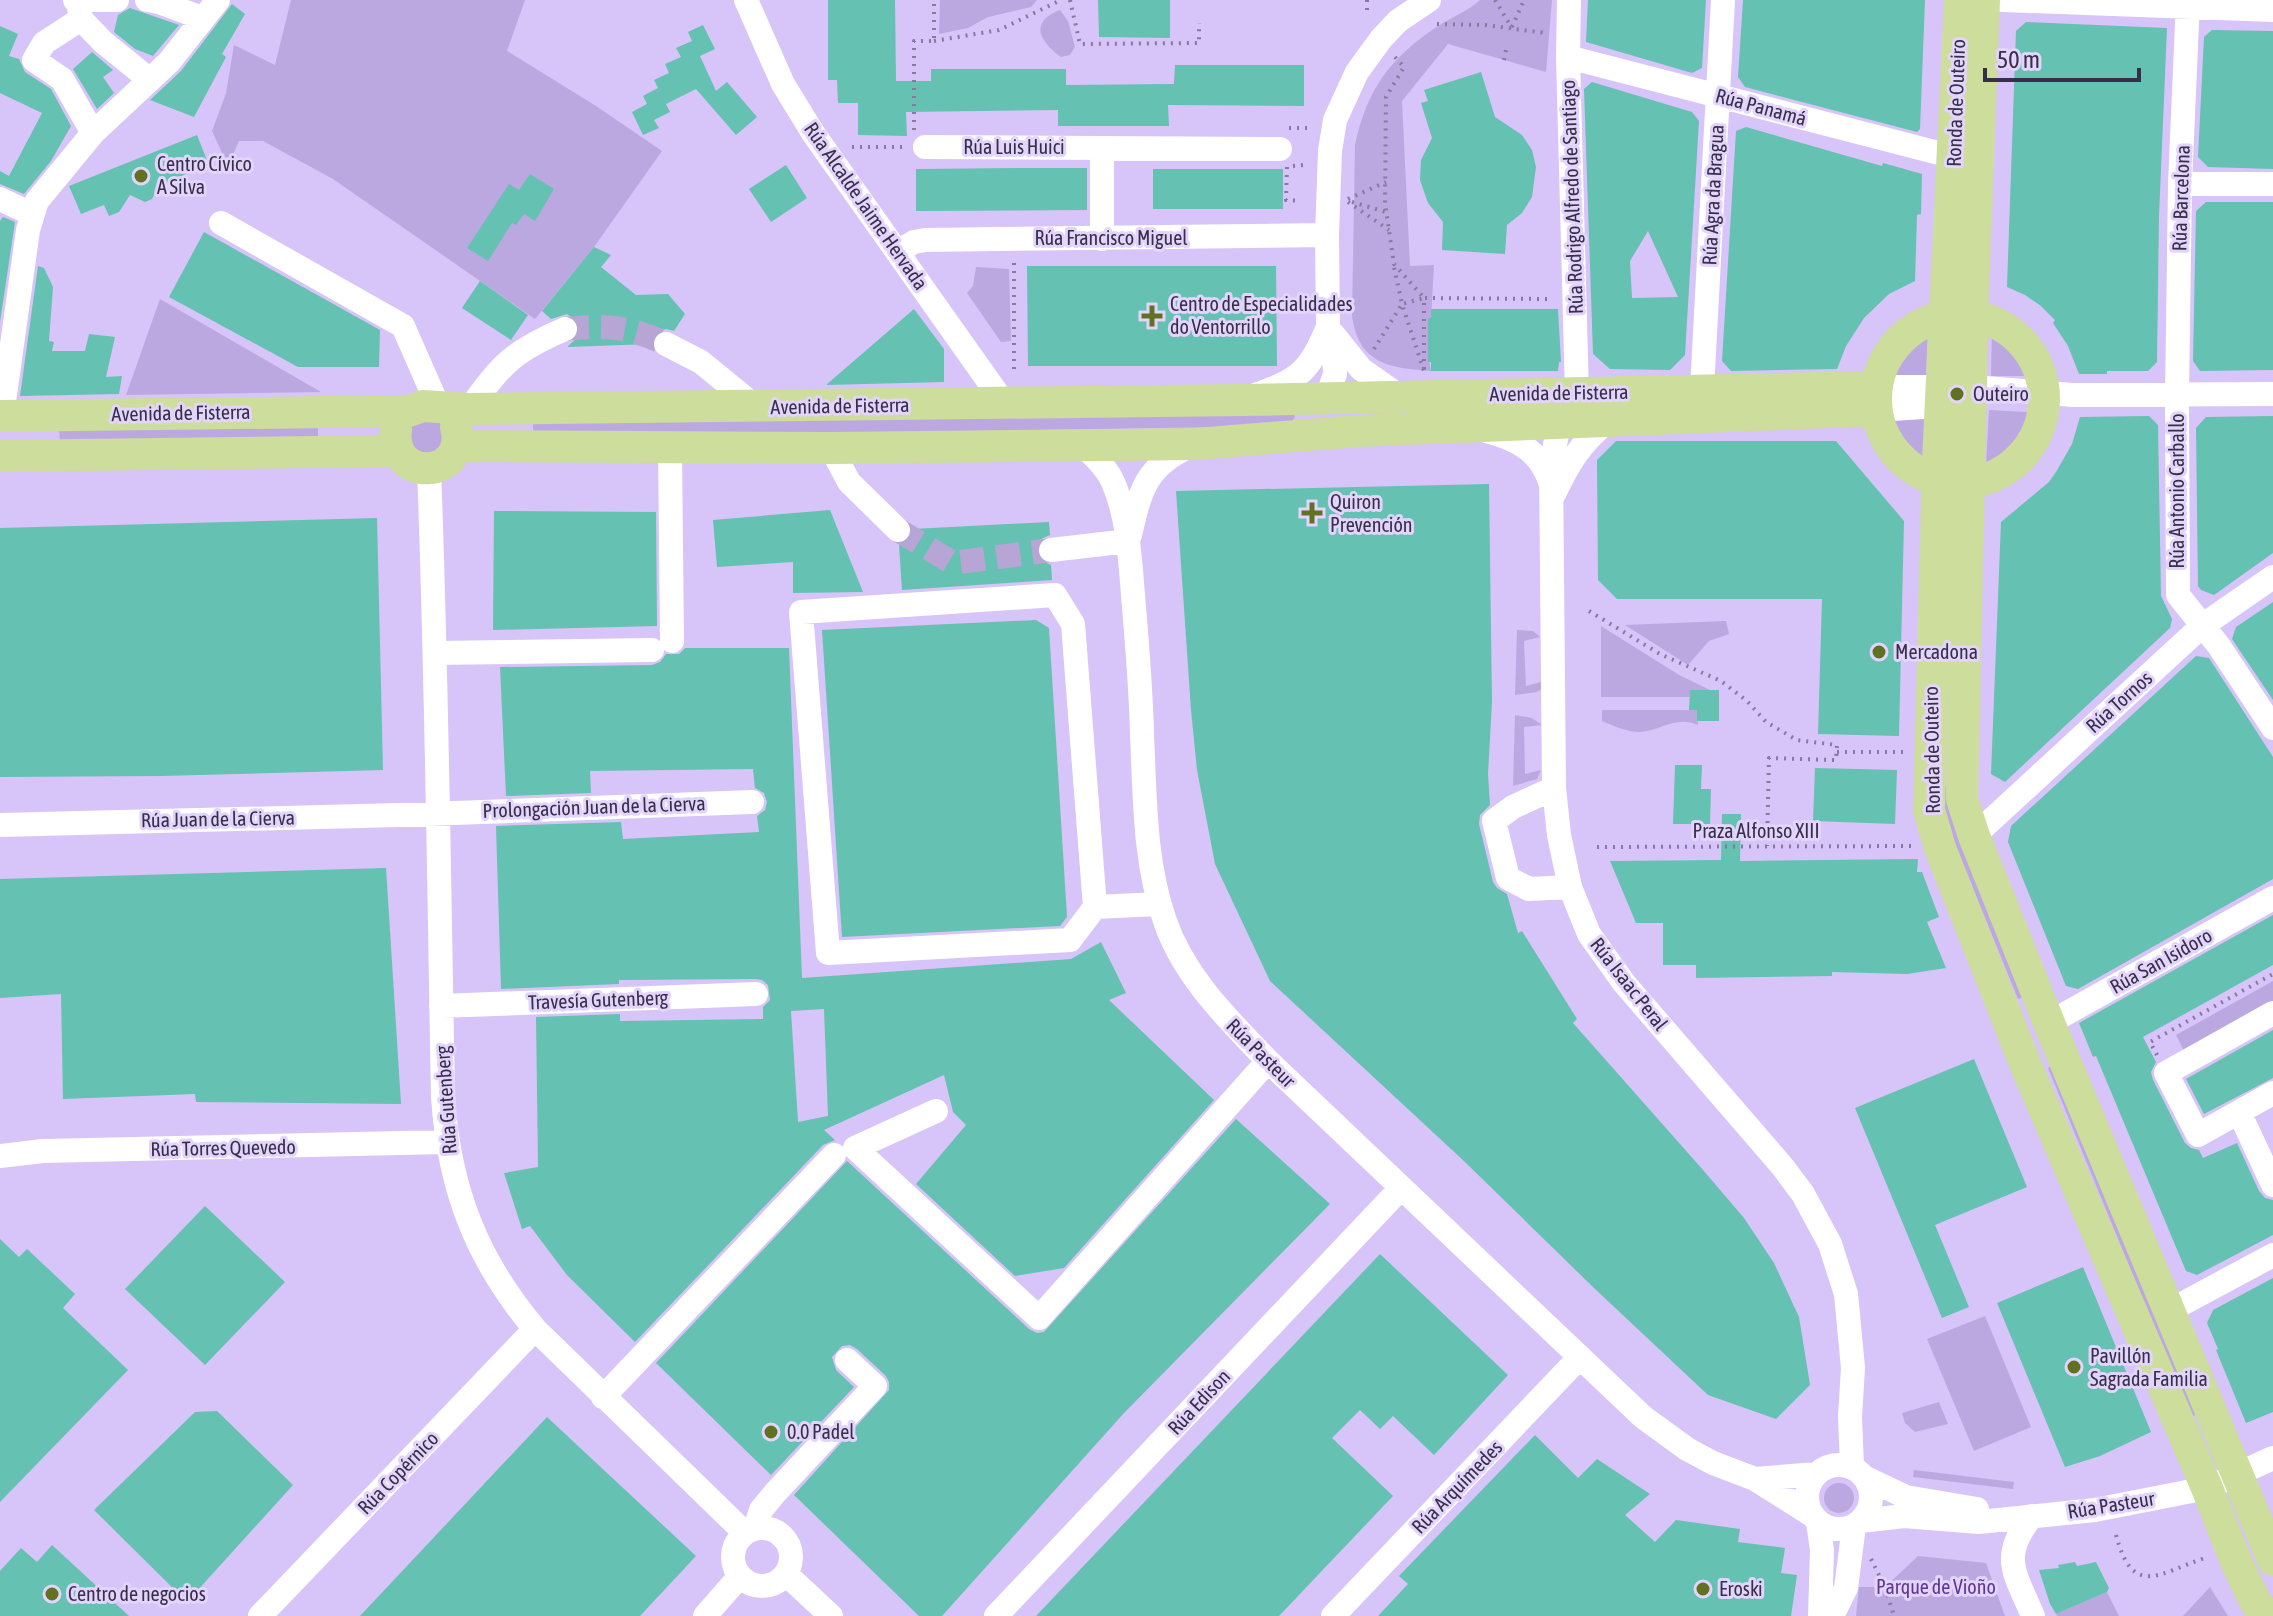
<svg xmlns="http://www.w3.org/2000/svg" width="2273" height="1616" font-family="'Asap Condensed',sans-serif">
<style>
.green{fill:#bca8e0}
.building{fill:#65c1b1;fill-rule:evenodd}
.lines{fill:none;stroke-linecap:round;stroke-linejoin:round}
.minor-tunnel{stroke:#b7a6d5;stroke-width:24;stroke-dasharray:24 12;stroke-linecap:butt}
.path{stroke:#87799f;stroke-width:4;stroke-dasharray:2 6;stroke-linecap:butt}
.minor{stroke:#fff;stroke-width:24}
.major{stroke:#cddd9b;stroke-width:32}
.poi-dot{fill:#607221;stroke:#e2d4fb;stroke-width:3}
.labels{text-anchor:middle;stroke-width:6;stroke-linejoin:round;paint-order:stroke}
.street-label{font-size:20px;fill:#372e47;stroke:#e2d4fb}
.poi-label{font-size:20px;fill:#372e47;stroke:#e2d4fb;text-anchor:start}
.park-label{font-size:20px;fill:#603594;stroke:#e2d4fb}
</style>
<rect width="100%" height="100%" fill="#d7c4f8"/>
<path class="green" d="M291,0H525L507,51L596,106L662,151L594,247L535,319L333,179L263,141H239L228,166L212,131L226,93L234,45L275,65Z
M940,0H1037L1031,7L988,17L968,28L939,34Z
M1480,0H1552L1546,72L1448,44L1402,101L1410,266L1434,265L1431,318L1428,319V325L1431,326L1428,339L1431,341H1428L1431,354L1428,355L1431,371C1389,368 1359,364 1352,316L1355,145C1367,89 1390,58 1438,26C1452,17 1468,11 1480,0Z
M1060,10L1068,21L1075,47L1070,55L1061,57C1039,41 1029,22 1060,10Z
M976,267L1009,269L1011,341L1001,342L967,293L973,286Z
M160,299L321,392L126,395Z
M1928,325L1926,377L1886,376C1896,354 1908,339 1928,325Z
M1992,328C2012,339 2023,354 2030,376H1991Z
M1989,410L2027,412C2028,437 2006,455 1986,466Z
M1292,412L1295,417L1292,422L1283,426L533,438V421Z
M1925,414L1923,461C1905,449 1893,436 1886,415Z
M440,419L449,438L424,460L404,433L407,425Z
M318,424V439L60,444L59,427Z
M1726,621L1729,634L1709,641L1688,665L1625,625Z
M1601,626L1679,675L1710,690V697H1601Z
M1517,630L1533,631L1540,637L1524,641L1526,686L1541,682V689L1537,692L1515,695Z
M1602,710H1697L1698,725C1675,715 1661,731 1640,732C1627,732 1614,726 1602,721Z
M1515,715L1532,718L1542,725L1524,727L1525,774L1541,770L1537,779L1513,786Z
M1940,785L1946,786L1948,808L2024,997L2018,999L1949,829Z
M2273,981V1001L2184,1051L2176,1035Z
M2052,1066L2196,1415L2191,1417L2048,1068Z
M1985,1316L2031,1427L1974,1451L1927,1339Z
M1939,1402L1948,1424L1915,1432L1905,1423L1902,1413Z
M1914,1470L2014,1482L2013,1489L1913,1477Z
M1824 1498a15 15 0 1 1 30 0a15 15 0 1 1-30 0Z
M1918,1556L1986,1563L2005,1616H1856L1859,1587H1885Z
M2210,1587L2228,1616H2183Z
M2107,1592L2119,1616H2057L2056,1614Z"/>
<path class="building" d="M828,0H895L896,81H931V69H1066V85L1174,84L1175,65H1304V106L1168,105L1169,126H1058V110L906,112L907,136L858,135V103H838L837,80H828Z
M1098,0H1170V38L1099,37Z
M1588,0H1706L1702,68L1692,73L1586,42Z
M1743,0H1925L1920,129L1917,132L1745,87L1738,77Z
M232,4L245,14L222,54L226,57L194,117L150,100L181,71Z
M130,8L179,25L153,56L135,49L114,32L118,15Z
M2026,22L2167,28L2159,216L2157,362L2148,371H2107V374H2079L2068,346L2053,323L2055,320L2041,306L2025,295L2007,287L2016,31Z
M703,25L715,49L700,56L716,91L727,82L757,117L736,135L696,89L666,104L670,112L654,120L659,128L643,135L632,112L647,104L643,96L658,88L654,80L669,73L665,64L681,57L676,48L692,41L688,32Z
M0,26L18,34L9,56L19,59L25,72L51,89L71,126L51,161L24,194L0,184V171L9,176L42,113L0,93Z
M2212,30L2273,31V169L2208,167L2198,157L2204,37Z
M92,52L113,70L103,77L114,93L97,109L73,69Z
M1481,72L1495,117L1522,135L1532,150L1536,167L1532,197L1522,213L1507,225L1505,254L1442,250L1443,222L1428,203L1420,180L1421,160L1432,138L1421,103L1428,101L1424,90Z
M1592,82L1692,112L1699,121L1685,355L1670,370L1610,369L1593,354L1584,89ZM1648,231L1678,297L1632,298L1630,261Z
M1746,127L1882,166L1883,163L1922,174L1921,214L1917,215L1915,281L1889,294L1864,318L1846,346L1837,369L1731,371L1722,361L1736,131Z
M197,135L208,163L184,173L189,184L178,188L161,182L152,199L145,202L130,195L119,212L109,216L104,205L81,214L69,186Z
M786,165L807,198L771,222L749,189Z
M1021,168H1087V210L916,211V169Z
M1153,169H1283V209H1153Z
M530,174L554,189L535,221L524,214L516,225L512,223L488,261L467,248L509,184L519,190Z
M2206,202H2273V370L2200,371L2193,361L2196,211Z
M3,217L15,222L0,322V221Z
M204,232L380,330L379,367H298L169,297Z
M594,247L611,255L601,267L636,295L668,294L685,314L674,331L666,329L659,331L653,336L651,344L567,347L578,337L580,330L578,322L567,314L551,319L542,311Z
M38,266L44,268L53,287L49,341L54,342L52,351H85L89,334L115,337L106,377L122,376L119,394L20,396Z
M1027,266H1276L1277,366H1028Z
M480,281L528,315L511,340L462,308Z
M914,309L944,349V382L826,385Z
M1431,309H1558L1561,362H1559L1558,371H1431V362H1428V318H1431Z
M2149,416L2158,425L2161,596L2172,619L2170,628L2005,782L1991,774L2001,522L2049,482L2056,472L2072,444L2080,417Z
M2273,416V553L2214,595L2201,590L2198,586L2196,428L2206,417Z
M1616,441H1836L1904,521L1899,736L1818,734L1822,599H1617L1598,580L1597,460Z
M1489,484L1492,702L1488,774L1490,805L1480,815L1479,824L1493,882L1497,888L1507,894L1518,933L1522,931L1577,1019L1573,1023L1703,1170L1744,1218L1774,1263L1799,1317L1810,1385L1776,1419L1708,1395L1594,1288L1465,1162L1270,981L1215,864L1197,770L1191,710L1176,491Z
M830,510L863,592L793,593V562L717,567L713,520Z
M494,511L656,512L657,626L493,630Z
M377,518L383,770L161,776L0,777V528Z
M1049,522L1050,535L1041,539L1036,551L1040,560L1051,565L1052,580L902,590L899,545L909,540L913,529Z
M2273,602V700L2232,639L2236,627Z
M1036,620L1049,628L1067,917L1060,926L842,937L822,630Z
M685,648H789L802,978L1071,959L1101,942L1126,993L1109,1000L1214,1100L1064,1268L1015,1276L916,1184L966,1125L953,1112L944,1075L824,1130L835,1140L823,1145L635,1342L567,1275L530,1226L522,1229L504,1173L538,1167L536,1017L620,1014V1021L763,1019V1007L770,1000L768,985L762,980L755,979L619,980V984L501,989L496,826L621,822L623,839L759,832L757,816L765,810L767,802L764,793L755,788L753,769L590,771L591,793L506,796L500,667L652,665L660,662L666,654H679ZM824,1009L828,1116L798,1122L791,1011Z
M2196,656L2209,658L2273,757V879L2078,989L2066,986L2008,842L2011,826Z
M1690,690H1719V721H1697V710H1689Z
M1675,765H1702L1701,789H1711L1710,824H1673Z
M1815,768L1897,770L1895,824L1813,821Z
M1722,814H1741L1740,861L1918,859L1917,872H1922L1939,917L1927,922L1946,968L1907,974L1832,972V976L1696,978V965H1663V923H1636L1610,861L1721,860Z
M386,868L401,1104L196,1102L195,1094L63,1099L61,994L0,998V879Z
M2273,915V965L2143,1037L2156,1062L2151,1072L2153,1080L2185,1143L2191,1148L2199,1150L2203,1158L2237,1143L2259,1191L2265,1198L2273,1200V1235L2197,1275L2186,1271L2096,1056L2093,1057L2079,1023Z
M2273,1030V1078L2204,1114L2186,1079Z
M1974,1059L2027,1187L1935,1225L1969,1307L1942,1318L1855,1108Z
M1236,1119L1330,1204L1124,1413L942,1616H919L794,1495L889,1390V1382L886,1376L857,1349L850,1345L842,1346L832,1357L836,1370L854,1387L771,1475L656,1363L847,1161L1029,1329L1037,1333L1044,1332Z
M205,1206L285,1282L205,1365L125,1289Z
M0,1239L19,1257L27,1249L75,1294L63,1308L128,1370L0,1502Z
M1380,1254L1508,1375L1434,1455L1393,1416L1380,1429L1360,1410L1332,1438L1393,1496L1279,1616H1036Z
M2083,1267L2151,1432L2100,1456L2065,1467L1997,1303Z
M2273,1278V1412L2246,1423L2216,1350L2218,1349L2207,1323L2213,1310Z
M217,1411L293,1485L187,1602L94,1510L195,1412Z
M547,1417L696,1556L640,1616H360Z
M1535,1435L1578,1478L1597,1459L1650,1494L1625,1515L1655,1542L1676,1520L1740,1529L1738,1542L1785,1548L1781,1573L1797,1575L1791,1616H1378L1408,1584L1399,1576Z
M52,1545L129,1616H0V1571L21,1548L37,1562Z
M2075,1562L2077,1566L2096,1562L2109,1588L2107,1592L2056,1614L2050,1604L2039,1570L2059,1568L2058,1565Z"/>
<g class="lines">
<path class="minor-tunnel" d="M565,329C605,325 630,326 666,344
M898,530L953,563L1051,550"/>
<path class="path" d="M1070,0L1080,44L1199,43V23
M1367,0V12
M1495,0L1512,28
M1437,24L1485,25L1546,33
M1512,27L1524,0
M934,41L999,30L1061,0
M1395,57L1404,67L1386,97L1385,203L1394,264L1424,298L1402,304L1424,371
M1504,60L1507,45
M1289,128H1307
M914,130V41H934V0
M852,147H904
M1293,166L1304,165
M1287,167L1286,200L1301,201
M1348,199L1386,182
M1348,202L1389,230
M1352,202L1386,212
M1014,263V373
M1374,349L1402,304L1394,267
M1424,369V298L1552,299
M1589,611L1660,654L1721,681L1747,701L1766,722L1797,740L1837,745L1836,760L1769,758L1767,846
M1837,752H1906
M1597,847L1915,846
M2157,1055L2150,1042L2273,974
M2116,1535C2133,1599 2159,1573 2205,1558
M1871,1559L1885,1587L1894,1616"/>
<path class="minor" d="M75,0H117
M147,0L159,2L202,18
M746,0L783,84L813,133L1004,403
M1569,0L1568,57L1577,394
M2003,0L2273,10
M2188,0L2180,184L2177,396L2178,595L2219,646L2273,728
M78,2L81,19L103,42L150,80
M81,19L44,43L34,60L62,79L93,133
M1568,57L1954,157
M925,147L1280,149
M2180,184H2273
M0,199L32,214
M221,223L403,326L439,408
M1102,239V148
M897,252L914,242L925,240L1327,235
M1333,334L1361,369L1398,395
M666,344L701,362L756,407
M1876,387H1972L2073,395L2273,394
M1702,389L1723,0
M1255,395C1301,379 1309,371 1328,327
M1327,397L1335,374L1334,351L1328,327L1327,235L1330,151L1335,120L1357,72L1381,39L1398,21L1429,0
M469,409C502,364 513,351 565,329
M1876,410L1955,405
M2,416L28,230L37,201L93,133L169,62L218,0
M1559,424L1551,465L1554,788L1559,835L1570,887L1589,934L1624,983L1782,1166L1803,1194L1830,1244L1846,1294L1853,1368L1850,1417L1852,1467
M1486,431C1517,439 1540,451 1550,482
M1082,445C1094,456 1106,467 1113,482C1128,517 1130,558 1133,595C1137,642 1141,688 1142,734C1145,796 1144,862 1165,921C1184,977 1228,1019 1268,1061L1643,1417L1687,1449L1713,1463L1755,1479L1812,1515
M670,448L672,641
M831,448L849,482L898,530
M429,469C437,678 439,888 443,1097C449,1188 476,1259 535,1329L745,1533
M1554,494C1568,465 1580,443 1607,422
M1130,535C1140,491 1146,465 1191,446
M1051,550L1128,541
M1055,595L1073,624L1095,907L1070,940L828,953L801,612Z
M436,653L652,650
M1554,788L1513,807L1494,821L1508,878L1529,889L1570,887
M0,825L399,815L752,802
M1974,836L2202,626L2273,577
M1095,907L1159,904
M441,1006L756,994
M2273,1013L2166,1073L2198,1135L2273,1093
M2049,1023L2273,898
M936,1111L855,1148L1039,1318L1268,1061
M2239,1112L2273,1185
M0,1156L43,1151L446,1142
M2169,1311L2273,1255
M603,1397L834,1155
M1807 1497a32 32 0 1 1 64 0a32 32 0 1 1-64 0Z
M1864,1477L1906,1497L1977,1509
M1755,1479L1817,1474
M2032,1516C1999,1557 2015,1573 2033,1616
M1861,1521L1904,1516L1979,1522L2095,1510L2207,1488L2273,1458
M1818,1522L1822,1550L1820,1616
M755,1528L761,1510L775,1493L875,1386L847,1360
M733 1557a29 29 0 1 1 58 0a29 29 0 1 1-58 0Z
M786,1574L831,1616
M260,1616L535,1329
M705,1616L740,1576
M996,1616L1401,1188
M1333,1616L1580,1357
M1832,1616L1846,1588L1854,1526"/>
<path class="major" d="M1960,0L1938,462L1929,810L1940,848L2026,1066L2207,1488L2237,1564L2255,1601L2266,1616
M1984,0L1973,288L1962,799L1974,836L2049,1023L2273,1560
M1876 399a84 84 0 1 1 168 0a84 84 0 1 1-168 0Z
M0,416L409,411L423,406L469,409L1242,400L1876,387
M396,430C389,483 469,480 456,427
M457,446L831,448L1196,444L1358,431L1876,410
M0,456L398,451"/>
</g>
<g class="poi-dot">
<circle cx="141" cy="176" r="8"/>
<path d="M1148 304h8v8h8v8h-8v8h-8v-8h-8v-8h8z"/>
<circle cx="1957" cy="394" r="8"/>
<path d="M1308 501h8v8h8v8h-8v8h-8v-8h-8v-8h8z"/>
<circle cx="1879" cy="652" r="8"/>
<circle cx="2074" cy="1367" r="8"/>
<circle cx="771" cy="1432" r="8"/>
<circle cx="1703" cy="1589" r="8"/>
<circle cx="52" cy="1594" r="8"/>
</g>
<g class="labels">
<g class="street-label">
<text transform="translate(1956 103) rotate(-88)" y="7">Ronda de Outeiro</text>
<text transform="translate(1761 107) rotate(15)" y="7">Rúa Panamá</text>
<text x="1014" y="154">Rúa Luis Huici</text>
<text transform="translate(1713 195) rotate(-87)" y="7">Rúa Agra da Bragua</text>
<text transform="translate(1572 197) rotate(-92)" y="7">Rúa Rodrigo Alfredo de Santiago</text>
<text transform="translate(2181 198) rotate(-88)" y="7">Rúa Barcelona</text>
<text transform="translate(866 206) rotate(55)" y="7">Rúa Alcalde Jaime Hervada</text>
<text x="1111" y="245">Rúa Francisco Miguel</text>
<text transform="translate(1559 393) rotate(-1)" y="7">Avenida de Fisterra</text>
<text transform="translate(840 406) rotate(-1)" y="7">Avenida de Fisterra</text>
<text transform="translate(181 413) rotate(-1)" y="7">Avenida de Fisterra</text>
<text transform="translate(2177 491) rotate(-90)" y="7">Rúa Antonio Carballo</text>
<text transform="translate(2119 702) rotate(-42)" y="7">Rúa Tornos</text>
<text transform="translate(1932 750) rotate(-91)" y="7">Ronda de Outeiro</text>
<text transform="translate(594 807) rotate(-2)" y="7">Prolongación Juan de la Cierva</text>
<text transform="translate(218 819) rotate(-1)" y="7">Rúa Juan de la Cierva</text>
<text x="1756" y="838">Praza Alfonso XIII</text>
<text transform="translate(2161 961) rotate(-29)" y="7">Rúa San Isidoro</text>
<text transform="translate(1629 984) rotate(52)" y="7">Rúa Isaac Peral</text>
<text transform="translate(598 1000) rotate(-2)" y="7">Travesía Gutenberg</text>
<text transform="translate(1261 1053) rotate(45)" y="7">Rúa Pasteur</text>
<text transform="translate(446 1100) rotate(-94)" y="7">Rúa Gutenberg</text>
<text transform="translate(223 1148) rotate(-1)" y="7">Rúa Torres Quevedo</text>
<text transform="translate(1199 1402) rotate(-47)" y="7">Rúa Edison</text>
<text transform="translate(398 1473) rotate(-46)" y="7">Rúa Copérnico</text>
<text transform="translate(1457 1487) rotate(-46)" y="7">Rúa Arquímedes</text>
<text transform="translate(2111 1505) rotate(-9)" y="7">Rúa Pasteur</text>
</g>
<g class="poi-label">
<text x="157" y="171">Centro Cívico<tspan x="157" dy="23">A Silva</tspan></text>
<text x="1170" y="311">Centro de Especialidades<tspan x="1170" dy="23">do Ventorrillo</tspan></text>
<text x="1973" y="401">Outeiro</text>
<text x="1330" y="509">Quiron<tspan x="1330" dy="23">Prevención</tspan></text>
<text x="1895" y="659">Mercadona</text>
<text x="2090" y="1363">Pavillón<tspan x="2090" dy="23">Sagrada Familia</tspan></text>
<text x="787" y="1439">0.0 Padel</text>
<text x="1719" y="1596">Eroski</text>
<text x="68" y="1601">Centro de negocios</text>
</g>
<g class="park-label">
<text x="1936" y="1594">Parque de Vioño</text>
</g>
</g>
<path d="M1985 68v12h154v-12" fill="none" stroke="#372e47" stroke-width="4"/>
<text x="1997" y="68" font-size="24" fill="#372e47" stroke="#e2d4fb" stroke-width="6" paint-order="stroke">50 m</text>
</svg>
